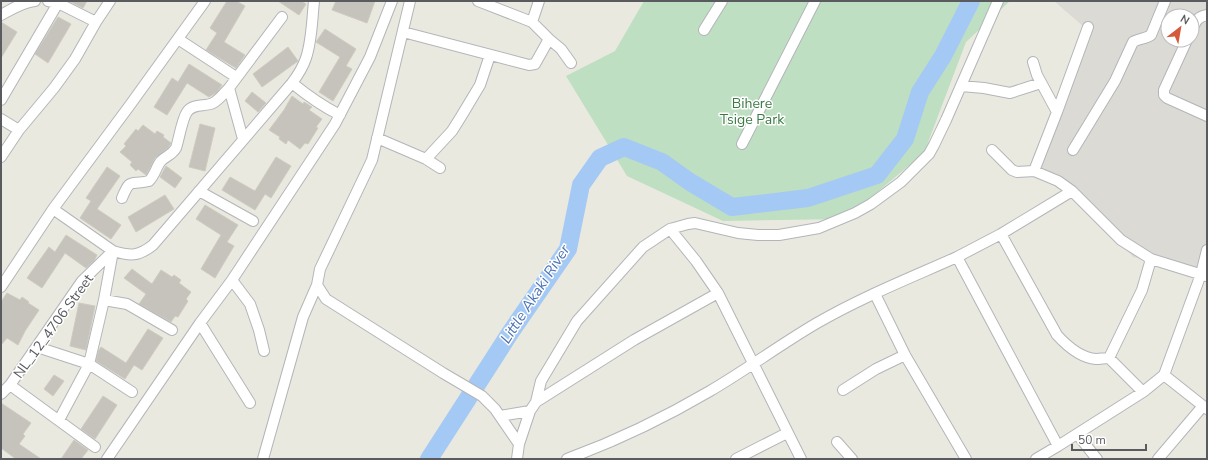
<svg xmlns="http://www.w3.org/2000/svg" width="1208" height="460" font-family="'Nunito Sans',sans-serif">
<style>
.industrial{fill:#dbdad4;fill-rule:evenodd}
.green{fill:#bedfc2}
.lines{fill:none;stroke-linecap:round;stroke-linejoin:round}
.river{stroke:#a5c9f5;stroke-width:18}
.building{fill:#c5c3bc;stroke:#cecbbf}
.minor-casing{stroke:#b3b5b9;stroke-width:12}
.minor{stroke:#fff;stroke-width:10}
.labels{text-anchor:middle;stroke-width:3;stroke-linejoin:round;paint-order:stroke}
.park-label{font-size:14px;fill:#3c7b46;stroke:#fff}
.street-label{font-size:14px;fill:#595b5f;stroke:#fff}
.water-label{font-size:15px;font-style:italic;fill:#4c73b4;stroke:#fff}
</style>
<rect width="100%" height="100%" fill="#eae9e0"/>
<path class="industrial" d="M1054,1H1207V274L1133,257L1078,190L1040,167L1084,27ZM1168,16H1192V40H1168Z"/>
<path class="green" d="M644,1H1010L966,42L924,153L845,219L723,221L627,176L566,76L615,51Z"/>
<g class="lines">
<path class="river" d="M429,459L510,333L568,249L581,185L600,158L624,147L662,162L690,182L732,207L808,198L877,175L905,139L920,92L943,56L971,1"/>
</g>
<path class="building" d="M69,1H87L83,8Z
M227,1H236L245,6L224,42L245,55L236,68L206,50L217,33L210,28Z
M278,1H301L306,4L299,15Z
M336,1H375L367,23L332,10Z
M58,17L71,24L48,63L35,54Z
M1,22L17,32L1,58Z
M325,29L356,49L346,66L352,69L333,101L319,92L340,57L316,42Z
M288,47L298,61L262,87L253,74Z
M189,64L222,85L217,92L209,97L187,83L167,115L154,107L172,78L178,82Z
M252,92L266,103L258,112L245,101Z
M292,96L303,104L304,102L312,107L309,110L322,119L316,127L318,128L308,144L305,143L300,149L288,140L286,144L279,139L280,137L269,130L284,110Z
M200,124L215,128L205,171L189,167Z
M143,125L155,134L157,131L164,135L163,137L171,143L168,148L155,158L146,175L138,169L136,171L130,165L132,162L120,152L126,146L124,144L136,129L138,131Z
M276,157L291,166L271,198L265,194L255,210L222,190L230,177L255,191Z
M166,166L182,178L175,188L160,177Z
M107,167L120,176L97,209L121,225L111,239L80,218L91,201L86,198Z
M165,195L174,209L136,232L128,217Z
M205,205L238,225L227,242L234,246L215,278L201,269L221,235L196,219Z
M66,235L97,255L94,261L86,268L65,253L42,288L27,278L49,247L55,252Z
M132,269L152,284L161,270L172,277L174,275L181,280L179,283L191,292L186,299L188,301L178,317L175,316L171,322L139,304L146,294L124,278Z
M7,293L20,300L22,297L29,302L28,303L39,310L25,331L18,345L7,338L1,345V302Z
M79,303L95,306L86,350L70,346Z
M148,329L163,338L142,370L134,365L125,379L96,361L99,350L101,347L126,363Z
M54,375L64,381L53,396L44,389Z
M103,396L117,405L95,439L81,429Z
M1,403L31,423L23,434L25,436L19,444L41,459H16L1,448Z
M74,440L88,450L81,459H61Z"/>
<g class="lines">
<g class="minor-casing">
<path id="minor" d="M48,1L58,3L96,22
M1,15C12,9 23,2 35,1
M532,22L539,1
M704,30L722,1
M1192,30C1196,21 1197,17 1207,15
M403,32L529,65L535,64L549,39L532,22L478,1
M178,39L236,77
M549,39L561,49L571,63
M1187,40L1164,90V95L1167,98L1207,116
M1033,62L1037,75L1057,112L1034,171
M292,83C308,96 322,106 340,115
M961,86L984,88L1010,93L1041,83
M1,100L58,3
M1057,112L1088,27
M1,119L19,130
M377,138L426,159L440,168
M243,139L229,88L282,17
M742,144L815,1
M992,150L1012,170L1017,172L1034,171L1058,181L1072,191
M1073,150L1115,81L1133,42C1139,38 1146,39 1151,35L1165,1
M1,157L19,130L54,88L75,59L96,22L110,1
M426,159L452,131L462,115L480,85L490,55
M199,191L253,221
M122,198C131,176 131,186 149,181C155,175 156,167 161,161C166,156 172,155 176,148C179,139 182,119 187,112C193,103 205,107 213,103C219,100 224,93 229,88
M53,209L113,251C130,256 138,257 153,245L292,83C298,75 303,67 306,58C312,40 312,20 314,1
M670,229L688,224L695,223L738,233L758,235H779L819,228L855,213L871,204L901,182L929,154L934,145L946,120L998,1
M1001,234L1072,191L1121,240L1151,259
M113,251L104,300L89,364L132,392
M957,257L1001,234L1057,335C1067,346 1081,358 1096,359C1100,359 1105,358 1109,358L1143,392
M232,280L250,304L259,330L264,351
M317,285L326,299L443,373L482,396L495,409L519,444L517,459
M1,287L53,209L130,105L205,1
M875,294L905,355L966,459
M104,300L127,304L172,330
M200,323L250,403
M37,347L89,364L59,420
M1109,358L1142,290L1151,259L1206,276
M1164,375L1207,409
M10,385L95,447
M843,390L876,369L905,355
M1,394L10,385L82,281L113,251
M536,402L634,340L718,293
M500,416L530,411
M1077,434L1097,459
M837,442L852,459
M519,444L530,411L536,402L541,381L577,321L643,247L670,229L696,261L718,293L801,459
M107,459L200,323L232,280L335,124L370,57L392,1
M263,459L303,317L317,285L320,269L372,160L410,1
M567,459C616,441 664,418 710,391C746,370 781,344 817,323C862,297 910,278 957,257L1058,446
M736,459L787,433
M1036,459L1058,446L1143,392L1164,375L1201,274L1207,250
M1158,459L1203,406"/>
</g>
<use href="#minor" class="minor"/>
</g>
<g class="labels">
<g class="park-label">
<text x="752" y="108">Bihere<tspan x="752" dy="16">Tsige Park</tspan></text>
</g>
<g class="street-label">
<text transform="translate(53 326) rotate(-54)" y="5">NL_12_4706 Street</text>
</g>
<g class="water-label">
<text transform="translate(535 294) rotate(-57)" y="5">Little Akaki River</text>
</g>
</g>
<rect width="1208" height="460" fill="none" stroke="#595b5f" stroke-width="4"/>
<g transform="translate(1180 28) rotate(31)"><circle r="19" fill="#ffffff" stroke="#bdbdbf"/>
<path d="M0-3L7 15L0 10L-7 15Z" fill="#d5593b"/>
<text y="-6" font-size="11" font-weight="bold" text-anchor="middle" fill="#595b5f">N</text>
</g>
<path d="M1072 444v6h74v-6" fill="none" stroke="#595b5f" stroke-width="2"/>
<text x="1078" y="444" font-size="12" fill="#595b5f" stroke="#ffffff" stroke-width="3" paint-order="stroke">50 m</text>
</svg>
